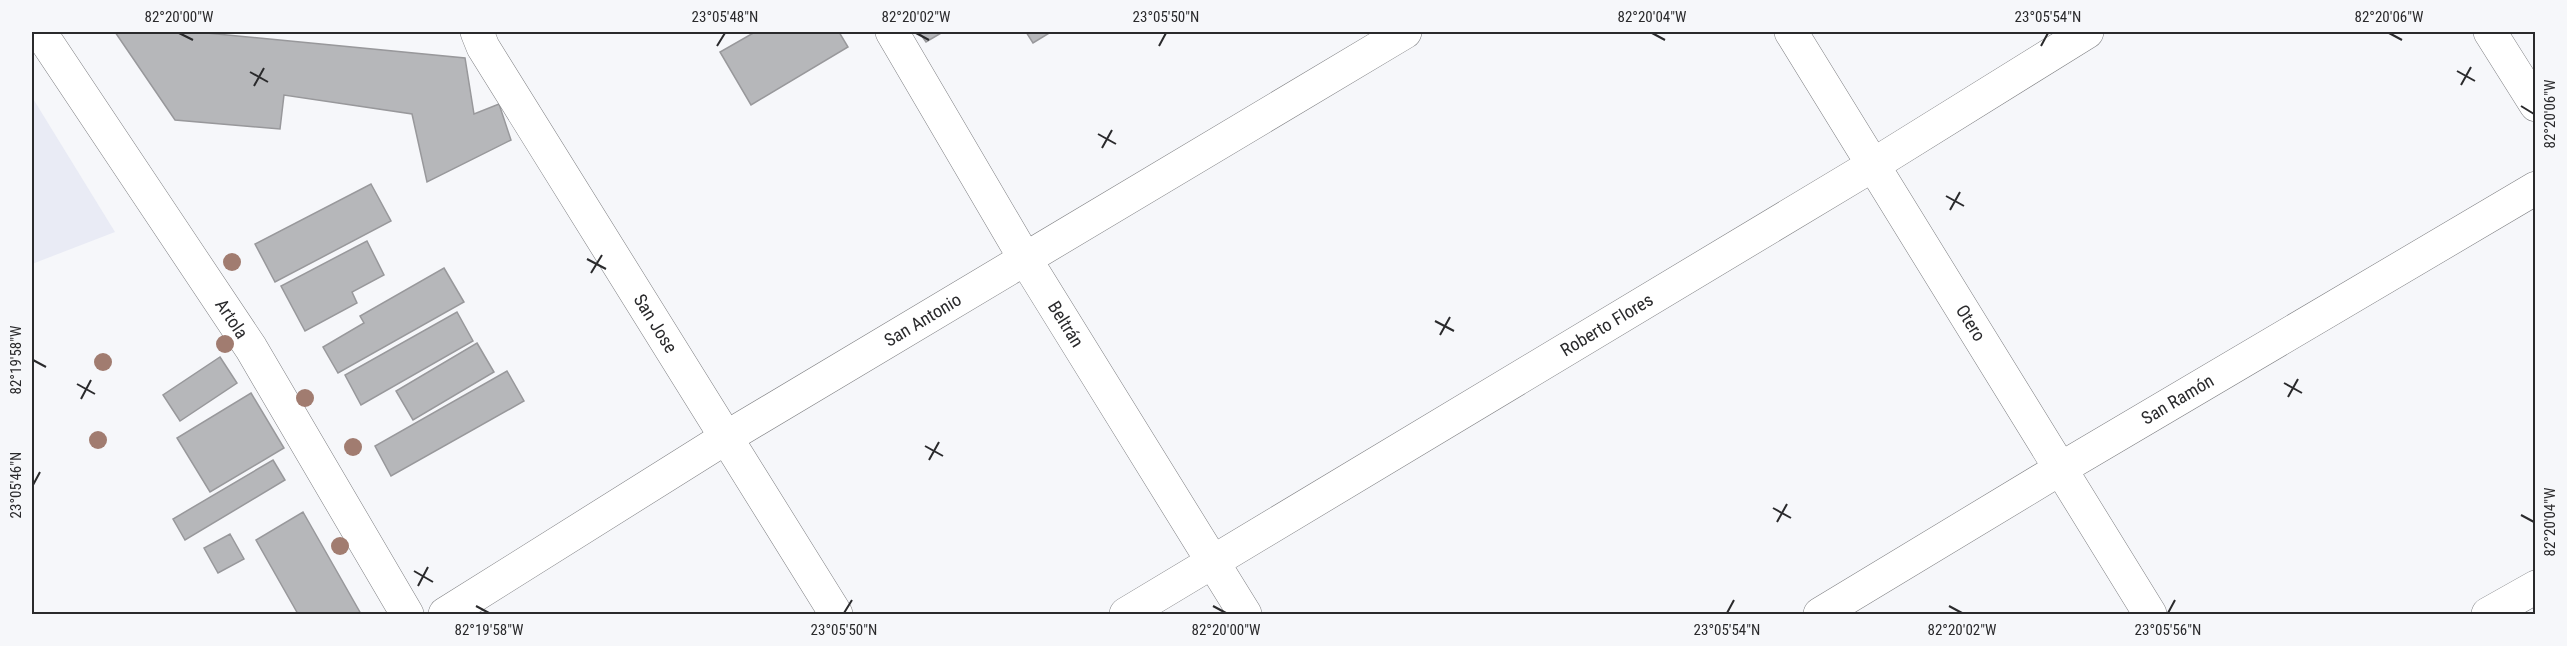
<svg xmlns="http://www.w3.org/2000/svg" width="2567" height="646" font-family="'Roboto Condensed',sans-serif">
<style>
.built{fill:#e9ebf5}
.building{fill:#b6b7ba;stroke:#98989b;stroke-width:1.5}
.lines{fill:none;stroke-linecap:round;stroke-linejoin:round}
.street-casing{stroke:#7e7f82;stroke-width:34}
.secondary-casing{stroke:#7e7f82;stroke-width:34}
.street{stroke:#fff;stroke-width:33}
.secondary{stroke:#fff;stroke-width:33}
.tree{fill:#a17c70}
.ticks{fill:none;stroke:#2a2a2c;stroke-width:2}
.labels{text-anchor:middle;stroke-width:4.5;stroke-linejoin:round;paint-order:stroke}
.street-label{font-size:18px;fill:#2a2a2c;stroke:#f6f7fa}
.neatline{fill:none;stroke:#2a2a2c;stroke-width:2}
.ticks-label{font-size:15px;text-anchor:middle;fill:#2a2a2c}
</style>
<rect width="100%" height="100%" fill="#f6f7fa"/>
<path class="built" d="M32,97L115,232L32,264Z"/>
<path class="building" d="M115,32H196L465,58L474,114L499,104L511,140L427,182L412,114L284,95L280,129L175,120Z
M755,32H839L848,47L751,105L720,52Z
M919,32H943L926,42Z
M1026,32H1051L1033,43Z
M371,184L391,221L275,282L255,244Z
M367,241L384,275L352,292L357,303L305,331L281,286Z
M444,268L464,302L338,373L323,347L364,323L360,316Z
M457,312L473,341L361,405L345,375Z
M477,343L494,372L413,420L396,391Z
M220,357L237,383L180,421L163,395Z
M507,371L524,401L391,476L375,446Z
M251,393L284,448L210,492L177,438Z
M273,460L285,480L185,540L173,519Z
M303,512L361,614H298L256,540Z
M230,534L244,559L218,573L204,548Z"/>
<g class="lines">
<g class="street-casing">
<g id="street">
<path id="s1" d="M40,32L251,348L407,614"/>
<path id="s2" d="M477,32L483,47L836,614"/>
<path id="s3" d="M1791,32L2150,614"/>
<path d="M2490,32L2536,105"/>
<path id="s4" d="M445,614L727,437L1405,32"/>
<path id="s5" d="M1126,614L1873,165L2087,32"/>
<path id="s6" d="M1820,614L2060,469L2536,188"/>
<path d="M2488,614L2536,587"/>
</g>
</g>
<g class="secondary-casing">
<g id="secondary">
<path id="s7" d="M892,32L1024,257L1245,614"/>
</g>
</g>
<use href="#street" class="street"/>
<use href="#secondary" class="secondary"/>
</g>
<g class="tree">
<circle cx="232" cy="262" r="9"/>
<circle cx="225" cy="344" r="9"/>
<circle cx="103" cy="362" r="9"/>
<circle cx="305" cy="398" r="9"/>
<circle cx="98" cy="440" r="9"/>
<circle cx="353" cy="447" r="9"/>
<circle cx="340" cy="546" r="9"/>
</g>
<path class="ticks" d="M179,33L193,40M916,33L929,40M1652,33L1665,40M2389,33L2402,40M717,46L725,33M1159,46L1166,33M2041,46L2048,33M2457,71L2475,81M250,72L268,82M2461,85L2471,67M254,86L264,68M2521,106L2534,114M1098,134L1116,144M1102,148L1112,130M1946,196L1964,206M1950,210L1960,192M587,259L606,269M591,273L602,255M1435,321L1454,331M1440,335L1450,317M33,360L46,367M2284,383L2302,393M77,384L95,394M2288,397L2298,379M81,399L91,380M925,446L943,456M929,460L939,442M33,485L40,472M1773,508L1791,518M2521,515L2534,522M1777,522L1787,504M414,571L433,582M418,586L428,567M476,606L489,613M1213,606L1226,613M1949,606L1962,613M844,613L852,600M1727,613L1734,600M2168,613L2175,600"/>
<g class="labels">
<g class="street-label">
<text dy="6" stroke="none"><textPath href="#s1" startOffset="345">Artola</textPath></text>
<text dy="6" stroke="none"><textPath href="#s4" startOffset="561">San Antonio</textPath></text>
<text dy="6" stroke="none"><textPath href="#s2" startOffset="342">San Jose</textPath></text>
<text dy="6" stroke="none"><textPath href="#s3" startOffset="342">Otero</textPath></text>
<text dy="6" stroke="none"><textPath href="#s7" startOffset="340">Beltrán</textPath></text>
<text dy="6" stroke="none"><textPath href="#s5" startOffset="561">Roberto Flores</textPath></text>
<text dy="6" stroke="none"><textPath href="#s6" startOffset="417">San Ramón</textPath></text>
</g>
</g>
<rect width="2567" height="646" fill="none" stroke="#f6f7fa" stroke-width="66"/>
<rect x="33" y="33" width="2501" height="580" class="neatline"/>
<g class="ticks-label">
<text x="179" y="22">82°20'00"W</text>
<text x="725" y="22">23°05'48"N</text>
<text x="916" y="22">82°20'02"W</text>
<text x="1166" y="22">23°05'50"N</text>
<text x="1652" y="22">82°20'04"W</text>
<text x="2048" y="22">23°05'54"N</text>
<text x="2389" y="22">82°20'06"W</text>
<text transform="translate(2550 114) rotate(-90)" y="5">82°20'06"W</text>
<text transform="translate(16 360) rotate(-90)" y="5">82°19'58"W</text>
<text transform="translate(16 485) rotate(-90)" y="5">23°05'46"N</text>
<text transform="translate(2550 522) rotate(-90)" y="5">82°20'04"W</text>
<text x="489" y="635">82°19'58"W</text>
<text x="844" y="635">23°05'50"N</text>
<text x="1226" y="635">82°20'00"W</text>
<text x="1727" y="635">23°05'54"N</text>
<text x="1962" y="635">82°20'02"W</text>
<text x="2168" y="635">23°05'56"N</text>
</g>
</svg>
